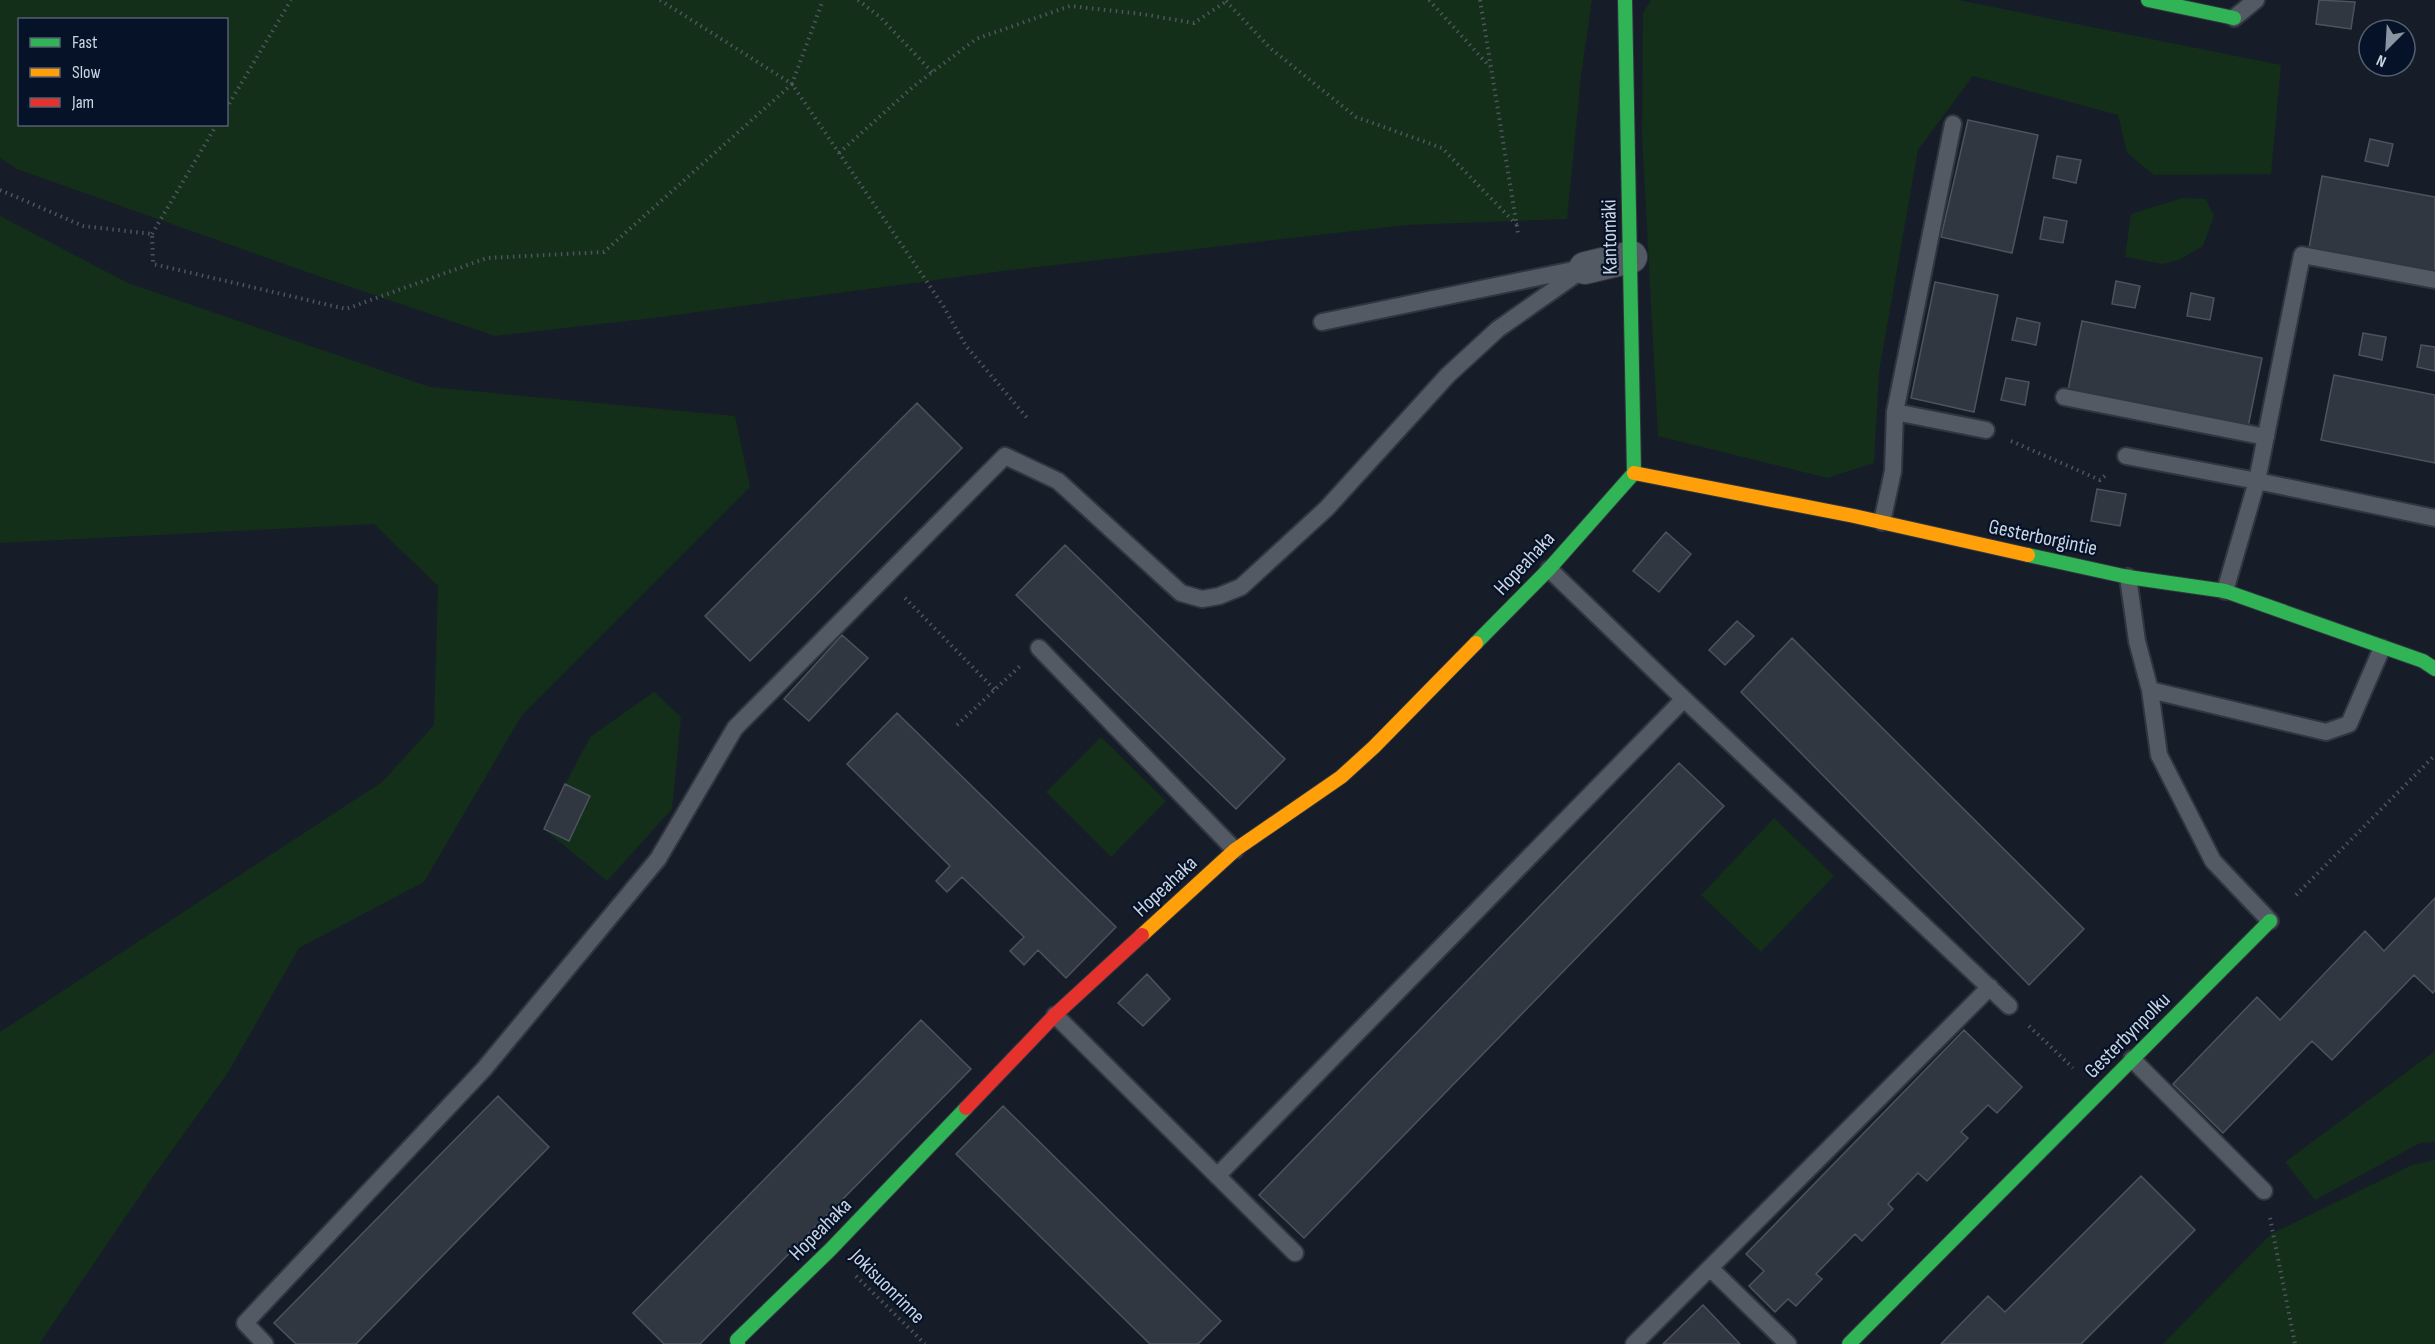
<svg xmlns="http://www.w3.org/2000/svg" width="2435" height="1344" font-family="'Sofia Sans Condensed',sans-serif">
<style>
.green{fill:#132e19;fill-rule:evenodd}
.building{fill:#313741;stroke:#4d535e;stroke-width:1.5}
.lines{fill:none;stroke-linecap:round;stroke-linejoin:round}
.lane-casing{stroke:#30363f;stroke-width:20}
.street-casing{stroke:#30363f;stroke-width:34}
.fast-casing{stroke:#30363f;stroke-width:16}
.slow-casing{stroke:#30363f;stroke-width:16}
.jam-casing{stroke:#30363f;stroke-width:16}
.path{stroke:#4f555f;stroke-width:4;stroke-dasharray:1.5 4.5;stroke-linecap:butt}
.lane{stroke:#545a64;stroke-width:16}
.street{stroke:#545a64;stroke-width:32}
.fast{stroke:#30b455;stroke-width:14}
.slow{stroke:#ff9f0a;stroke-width:14}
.jam{stroke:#e5322d;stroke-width:14}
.labels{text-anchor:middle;stroke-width:4.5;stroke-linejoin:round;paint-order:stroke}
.street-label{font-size:21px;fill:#cad4e3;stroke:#061227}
</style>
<rect width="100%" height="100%" fill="#161d29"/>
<path class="green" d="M0,0H1592L1581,76L1567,219L1407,225L1003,271L653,318L495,336L318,276L17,169L0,158ZM20,20H226V124H20Z
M1651,0H1958L2281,65L2271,174L2154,175L2127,153L2118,115L1973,76L1918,150L1879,372L1874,463L1827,478L1658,436L1642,135L1643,13Z
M2182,198L2206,199L2214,216L2203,246L2179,260L2163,264L2125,257L2131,214Z
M0,216L128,283L430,387L735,416L750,487L522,715L424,882L299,948L229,1071L150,1181L39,1344H0V1032L382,782L434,725L438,586L374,524L0,543Z
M654,692L681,717L672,809L607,881L544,829L565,784L591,736Z
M1101,737L1166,801L1111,857L1046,792Z
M1774,818L1834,876L1761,952L1701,895Z
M2435,1051V1142L2420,1143L2315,1200L2285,1162Z
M2435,1160V1344H2163L2271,1234L2412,1165Z"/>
<path class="building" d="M2319,0L2355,2L2351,29L2316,24Z
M1968,120L2038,135L2012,253L1941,237Z
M2370,139L2393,144L2388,166L2365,161Z
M2057,156L2081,160L2076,183L2053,178Z
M2322,176L2435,197V271L2309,248Z
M2044,217L2067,221L2063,243L2040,239Z
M2116,281L2140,286L2135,308L2112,304Z
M1935,282L1998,295L1974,412L1911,398Z
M2191,293L2214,298L2210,320L2187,316Z
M2017,318L2040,323L2036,345L2012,340Z
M2082,321L2262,358L2248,427L2068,390Z
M2363,333L2386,337L2382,360L2359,355Z
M2421,345L2435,347V371L2417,367Z
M2334,375L2435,395V463L2321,440Z
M2006,378L2029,382L2025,405L2001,400Z
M917,403L962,448L750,661L705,616Z
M2097,489L2126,494L2120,526L2091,521Z
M1666,532L1691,554L1659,592L1633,571Z
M1065,545L1285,759L1236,809L1016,595Z
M1737,621L1754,636L1725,665L1709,650Z
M842,635L868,658L809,721L784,699Z
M1792,638L2084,929L2029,985L1741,692Z
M897,713L1116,927L1066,978L1038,950L1024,965L1010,951L1024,937L962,877L947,892L936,881L950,866L847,764Z
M1679,763L1724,806L1304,1238L1259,1195Z
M565,784L590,796L569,841L544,829Z
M2435,898V990L2433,993L2414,975L2332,1060L2312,1041L2223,1133L2173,1084L2257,997L2280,1020L2365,931L2384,951Z
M1147,974L1170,999L1143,1026L1118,1003Z
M921,1020L971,1069L700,1344H664L633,1313Z
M1964,1030L2022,1087L1997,1113L1988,1105L1961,1132L1968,1138L1927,1181L1918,1173L1888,1204L1893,1209L1862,1241L1855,1234L1816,1274L1822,1279L1796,1306L1788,1299L1775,1312L1749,1286L1764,1271L1746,1254Z
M498,1096L549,1147L356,1344H296L274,1323Z
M1003,1106L1221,1321L1198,1344H1150L956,1154Z
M2141,1176L2195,1230L2081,1344H1941L1988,1296L2005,1312Z
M1703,1305L1740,1344H1663Z"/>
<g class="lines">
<g class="lane-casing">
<path id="lane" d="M2234,18L2256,0
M1322,322L1578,269
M2064,397L2266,437
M1895,412L1986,430
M2126,456L2257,481L2302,255L2435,280
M1882,522L1893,471L1895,412L1953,124
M1549,569L1684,699L2009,1006
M2128,577L2137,641L2150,690L2159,755L2213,861L2270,921
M2225,591L2257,481L2435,518
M1039,648L1235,850
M2150,690L2326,732L2349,724L2382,648
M1055,1015L1295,1253
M2132,1059L2264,1191
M1217,1176L1684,699
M1710,1268L1788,1344
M265,1344L245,1323L484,1069L658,859L735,728L1005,456L1058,481L1181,593L1202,599L1219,596L1241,587L1327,508L1448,375L1498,329L1585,268
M1634,1344L1990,987"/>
</g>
<g class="street-casing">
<path id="street" d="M1585,268L1631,257"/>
</g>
<g class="fast-casing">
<path id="fast" d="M1625,0L1634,473
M2148,0L2234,18
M2028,555L2128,577L2225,591L2423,661L2435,669
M1476,643L1549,569L1634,473
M738,1344L737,1340L830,1250L966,1108
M1849,1344L2270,921"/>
</g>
<g class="slow-casing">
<path id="slow" d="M1634,473L1854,516L2028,555
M1142,935L1235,850L1341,777L1374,747L1476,643"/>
</g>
<g class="jam-casing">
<path id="jam" d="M966,1108L1055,1015L1142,935"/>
</g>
<path class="path" d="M660,0L792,84L823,0
M858,0L881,18L932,72
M1429,0L1490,67
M1480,0L1518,233
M1226,1L1270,48L1356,117L1442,148L1517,225
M226,109L291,0
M839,153L914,86L976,39L1070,6L1142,14L1194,23L1227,1
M0,190L83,226L152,234L153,264L346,309L487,258L604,252L792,84L942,304L966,346L1028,419
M152,234L217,124
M2011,441L2100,480L2107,474
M905,598L995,690
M957,725L1020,666
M2296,895L2435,755
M2029,1026L2073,1068
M2270,1218L2295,1344
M856,1276L925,1344"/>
<use href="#lane" class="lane"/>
<use href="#street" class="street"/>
<use href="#fast" class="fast"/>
<use href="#slow" class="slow"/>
<use href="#jam" class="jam"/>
</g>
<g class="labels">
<g class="street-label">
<text transform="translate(1609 237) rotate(-91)" y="7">Kantomäki</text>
<text transform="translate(2043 537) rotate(12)" y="7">Gesterborgintie</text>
<text transform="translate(1524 563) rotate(-47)" y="7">Hopeahaka</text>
<text transform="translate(1165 886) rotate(-43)" y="7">Hopeahaka</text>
<text transform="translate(2127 1035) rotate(-45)" y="7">Gesterbynpolku</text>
<text transform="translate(820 1229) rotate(-45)" y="7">Hopeahaka</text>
<text transform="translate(888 1286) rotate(45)" y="7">Jokisuonrinne</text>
</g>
</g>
<rect x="18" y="18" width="210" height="108" fill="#061227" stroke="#546072" stroke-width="1.5"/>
<rect x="30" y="38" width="30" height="9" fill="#30b455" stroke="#546072" stroke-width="1.5"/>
<text x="72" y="48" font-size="18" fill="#cad4e3">Fast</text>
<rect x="30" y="68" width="30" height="9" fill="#ff9f0a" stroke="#546072" stroke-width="1.5"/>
<text x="72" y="78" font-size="18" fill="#cad4e3">Slow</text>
<rect x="30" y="98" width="30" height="9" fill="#e5322d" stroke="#546072" stroke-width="1.5"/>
<text x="72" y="108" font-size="18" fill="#cad4e3">Jam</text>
<g transform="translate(2387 48) rotate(204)"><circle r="28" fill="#061227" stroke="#546072" stroke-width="1.5"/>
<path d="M0-4.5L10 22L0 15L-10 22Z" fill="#8b94a2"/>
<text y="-9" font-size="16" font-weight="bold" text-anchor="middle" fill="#cad4e3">N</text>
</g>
</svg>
